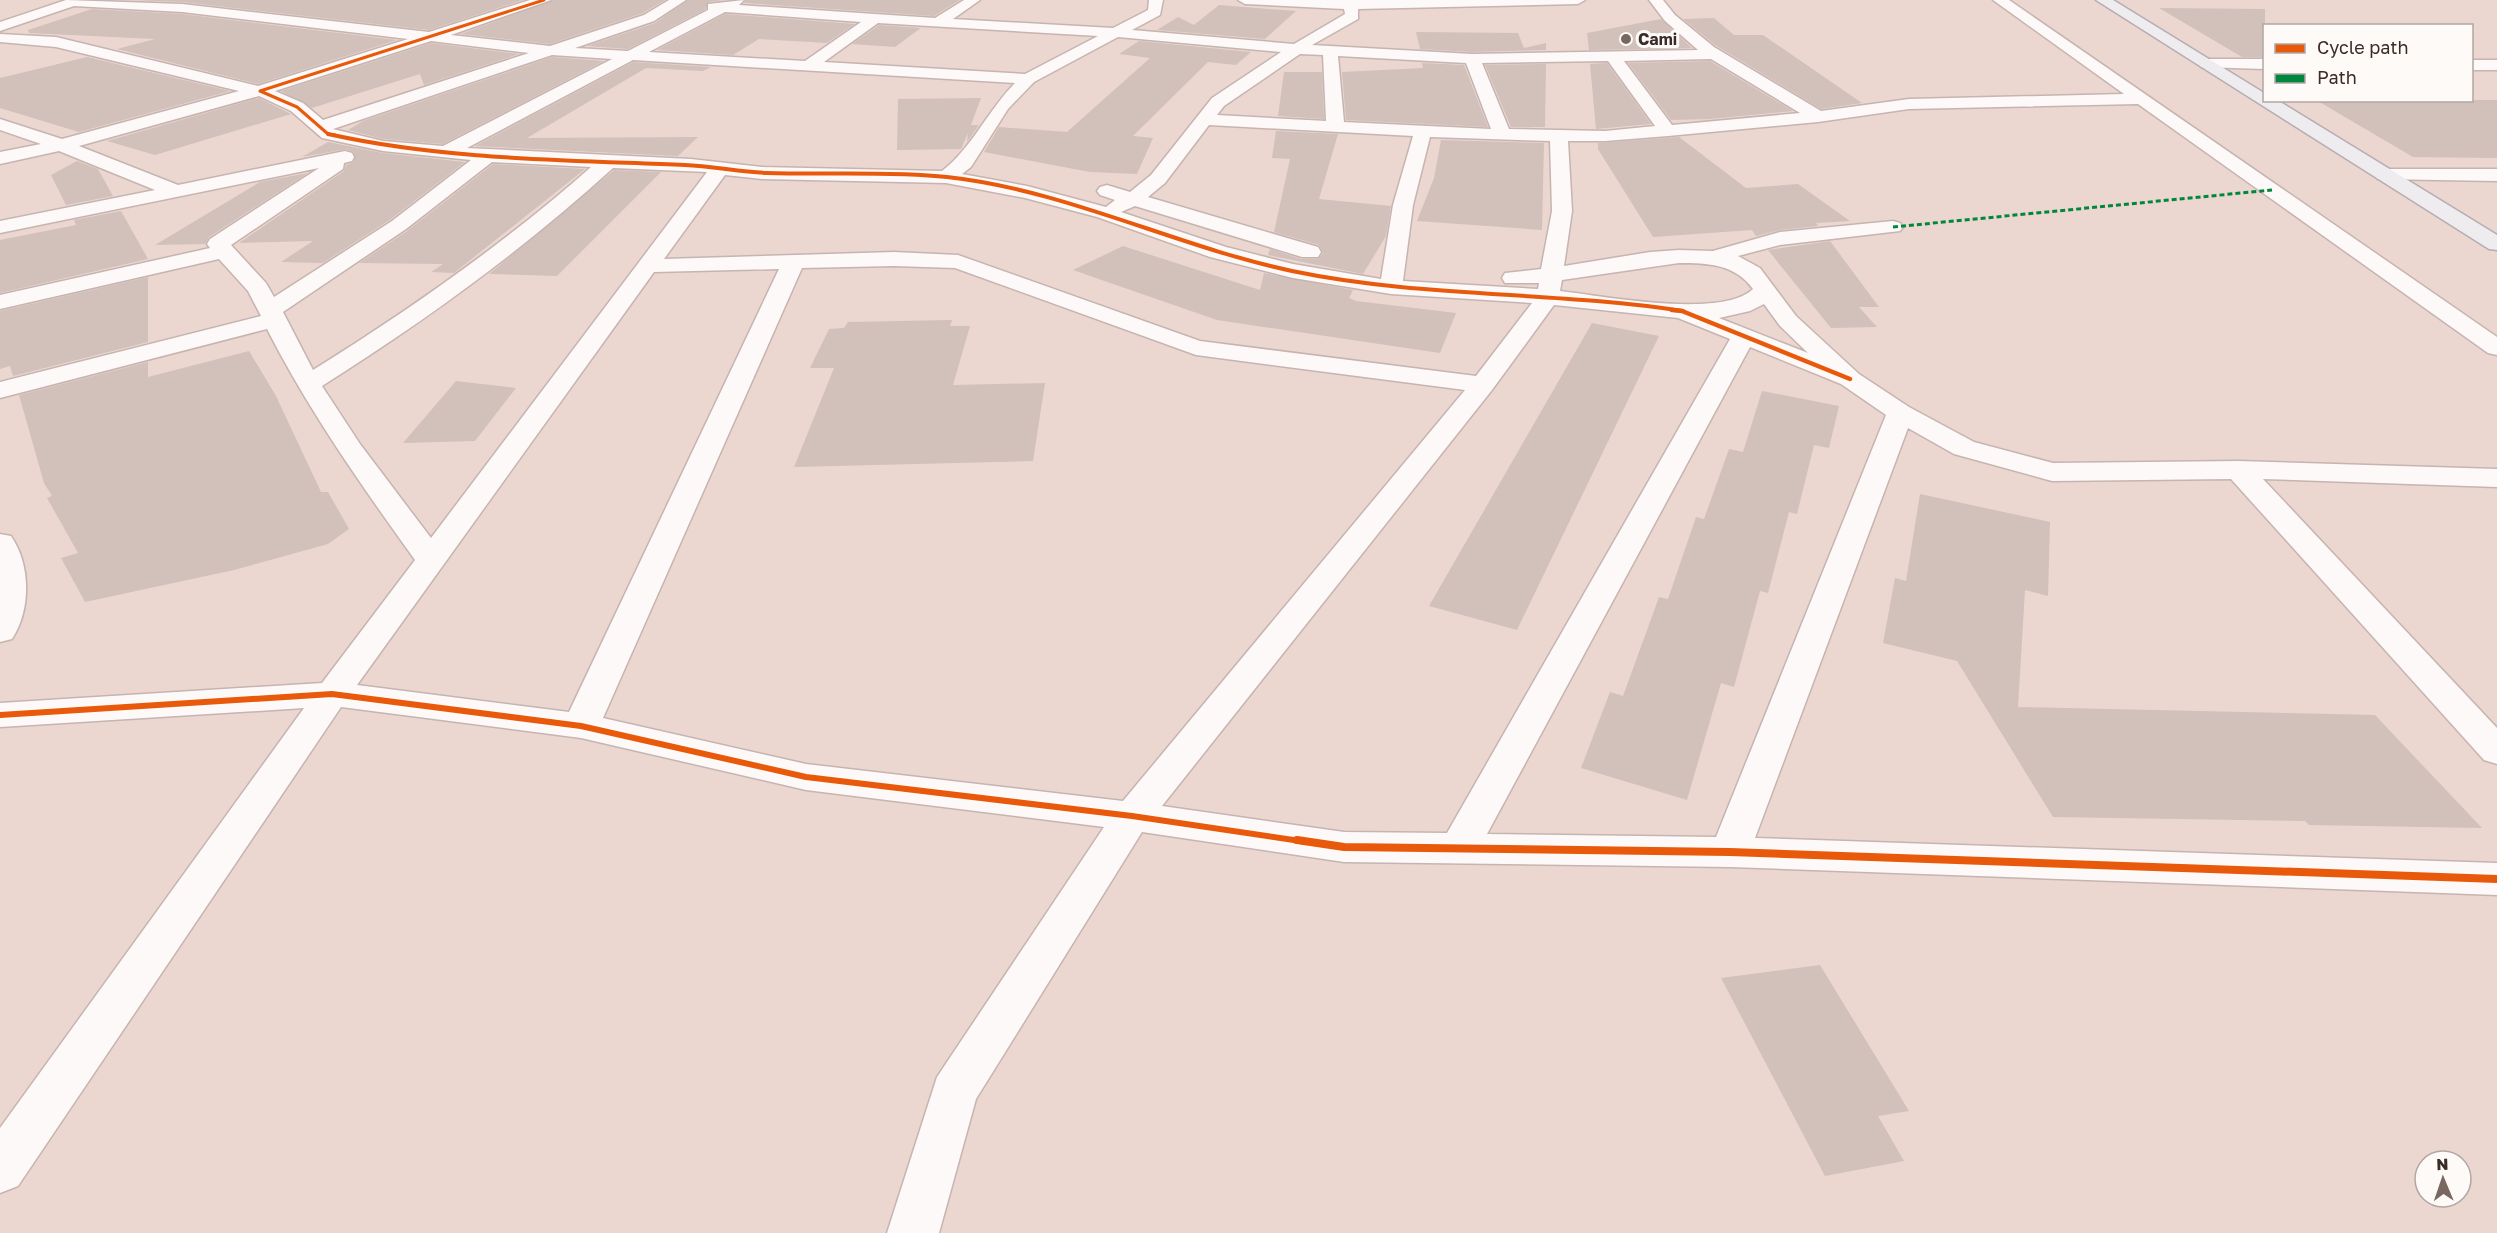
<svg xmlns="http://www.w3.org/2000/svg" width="2497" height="1233" font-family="'Golos Text',sans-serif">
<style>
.building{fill:#d2c0bb}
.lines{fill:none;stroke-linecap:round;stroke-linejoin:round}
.minor-casing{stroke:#c6b4b0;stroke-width:3}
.major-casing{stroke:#b6adb3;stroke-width:3}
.minor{fill:#fcf9f8;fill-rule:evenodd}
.major{fill:#eeecef;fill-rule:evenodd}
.quiet{stroke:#00873e;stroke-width:3;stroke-dasharray:5 3;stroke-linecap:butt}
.cycleway-far4-casing{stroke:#fefaf8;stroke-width:4.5}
.cycleway-far3-casing{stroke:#fefaf8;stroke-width:6}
.cycleway-far2-casing{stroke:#fefaf8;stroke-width:8}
.cycleway-far1-casing{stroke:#fefaf8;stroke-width:10}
.cycleway-casing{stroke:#fefaf8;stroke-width:12}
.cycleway-far4{stroke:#e8590c;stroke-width:3}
.cycleway-far3{stroke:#e8590c;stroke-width:4}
.cycleway-far2{stroke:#e8590c;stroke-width:4.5}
.cycleway-far1{stroke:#e8590c;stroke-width:6}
.cycleway{stroke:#e8590c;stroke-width:8}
.poi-dot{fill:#796762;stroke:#fefaf8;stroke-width:2}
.labels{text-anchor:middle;stroke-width:6;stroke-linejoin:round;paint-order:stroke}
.far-poi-label{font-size:16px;font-weight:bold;fill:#3b2b27;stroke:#fefaf8;text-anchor:start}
</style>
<rect width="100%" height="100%" fill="#ecd6d0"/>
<path class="building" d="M131,0H523L429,30L182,2Z
M553,0H665L643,13L550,44L461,34Z
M688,0H724L708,2L706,9L628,49L587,46L655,23Z
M746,0H960L934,16L744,3Z
M1219,5L1296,11L1265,39L1157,30L1178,17L1194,25Z
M2159,8L2265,9V57H2242Z
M92,9L182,14L397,40L258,84L117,49L155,39L29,33L28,30Z
M725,14L855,24L827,43L759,39L733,55L657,50Z
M1714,18L1734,35H1763L1862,103L1821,109L1715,45L1683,19Z
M1661,19L1692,48L1589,50L1587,33Z
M879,25L921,28L895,47L852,44Z
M1416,32L1518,33L1524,48L1546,43V50L1472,52L1420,49Z
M1139,41L1251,52L1236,65L1208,62L1133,136L1153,138L1137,174L1090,172L984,152L999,127L1067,132L1150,58L1119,54Z
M431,43L519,54L424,85L420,74L312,108L281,91Z
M87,57L230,91L79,132L0,108V78Z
M552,57L604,61L443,144L383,139L348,130L363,121Z
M1710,61L1793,111L1710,119L1671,120L1628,63Z
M633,62L711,67L703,71L646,68L527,138L698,137L678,156L475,146Z
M1422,63L1464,65L1488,127L1346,120L1342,72L1423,68Z
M1607,63L1651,124L1596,129L1590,64Z
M1546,64L1545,127H1511L1485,65Z
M1284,72H1322L1324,119L1278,116Z
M259,98L291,114L155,155L107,141Z
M981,98L971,125H979L967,142L968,133L961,149L897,150L898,99Z
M2316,100H2497V158L2413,157Z
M1276,131L1338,134L1319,199L1391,206L1386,236L1363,274L1268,255L1270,249L1301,259H1318L1323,253L1319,245L1274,232L1290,159L1272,158Z
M1679,137L1746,188L1798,184L1850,221L1816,223L1818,226L1780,230L1756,236L1752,230L1653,237L1598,149V143Z
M1441,140L1544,143L1542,230L1417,221L1434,178Z
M328,142L383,153L465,162L391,219L323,263L281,262L313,241L239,243L344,171L346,165L354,162V152L346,149L302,157Z
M77,161L98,169L113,196L66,205L51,175Z
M493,164L585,169L454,273L431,272L443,264L359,263L407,231Z
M614,170L661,172L557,276L489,274Z
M308,173L209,237L205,244L155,245L260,182Z
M121,211L148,259L0,293V240L76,225L74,220Z
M1830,241L1879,307H1859L1877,327L1831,328L1768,250Z
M1123,246L1260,290L1264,273L1353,290L1349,298L1356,301L1456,313L1440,353L1217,320L1073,270Z
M148,277V342L13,376L10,366L0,369V311Z
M952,320L950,326H970L953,385L1045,383L1033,461L794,467L834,368H810L829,329L844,328L848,322Z
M1592,323L1659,336L1517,630L1429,606Z
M249,351L276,396L321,492H328L349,529L328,544L234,570L85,602L61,558L78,553L47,498L52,496L44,483L19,395L148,362V377Z
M456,381L516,388L475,441L403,443Z
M1762,391L1839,406L1829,448L1814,445L1797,514L1789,512L1768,593L1760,591L1734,687L1721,683L1687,800L1581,768L1610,692L1623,696L1659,597L1668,599L1696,517L1704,519L1729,449L1743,452Z
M1920,494L2050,522L2048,596L2025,590L2018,707L2375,715L2482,828L2309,825L2305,821L2053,817L1957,661L1883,643L1895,578L1906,581Z
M1820,965L1909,1111L1878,1116L1904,1161L1825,1176L1721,978Z"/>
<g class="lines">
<g class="minor-casing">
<path id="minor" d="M66,0L182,4L429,32L530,0H551L451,35L550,46L644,15L669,0H686L654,21L575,48L628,51L708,10V4L744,0L739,5L935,18L964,0H980L953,19L1113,28L1148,10L1149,0H1163L1160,15L1132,30L1294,44L1345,14L1344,9L1245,4L1238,0H1585L1578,4L1358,9V19L1312,45L1472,54L1698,50L1665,21L1649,0H1663L1675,15L1714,47L1821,111L1909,99L2124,94L1993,0H2009L2497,337V355L2488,353L2138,104L1909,109L1818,122L1668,136L1605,141H1568L1572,211L1564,266L1650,252L1679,250L1713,251L1780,232L1893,221L1900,223L1903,227L1900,231L1780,245L1738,256L1760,268L1796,316L1859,374L1909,407L1974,442L2053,463L2239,461L2497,469V487L2263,479L2497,728V764L2484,760L2231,479L2052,481L1954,454L1908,428L1755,838L2497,863V895L1730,867L1344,862L1142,832L976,1099L939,1233H887L937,1077L1104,827L806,790L581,738L341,707L18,1186L0,1193V1128L304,708L0,727V703L322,683L415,560C361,485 309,411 267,329L0,398V382L261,316L248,291L219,259L0,309V295L210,248L207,244L210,239L319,168L0,233V221L155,190L59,151L0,164V152L41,144L0,130V119L62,139L239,91L56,47L0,42V34L56,37L258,86L408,39L182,12L74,6L0,31V22ZM725,12L861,22L805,61L649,52ZM878,23L1098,36L1025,74L824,62ZM1118,37L1281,52L1212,98L1151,175L1130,192L1107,185L1100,187L1097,191L1100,195L1115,200L1106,207L1027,186L962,174L971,167L1008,109L1034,82ZM431,41L529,53L323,120L303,103L275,91ZM1300,54L1323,55L1326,121L1217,115L1224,106ZM552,55L612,59L443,146L383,141L333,129ZM1338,56L1466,63L1491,129L1344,122ZM1711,59L1800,113L1672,125L1624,61ZM633,60L1015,83C988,110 972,148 942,171L762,167L691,159L467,148ZM1608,61L1655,126L1605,131L1509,129L1482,63ZM259,96L291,111L322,138L383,151L471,160L392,221L274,297L266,283L231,245L343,169L344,163L352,161L354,157L352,153L345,151L178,185L79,146ZM1209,125L1413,136L1393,205L1381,279L1293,264L1226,247L1121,212L1135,206L1302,257H1318L1321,252L1318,247L1148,197L1165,183ZM1430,137L1550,141L1552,211L1541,269L1505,273L1502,278L1505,283H1539L1538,289L1403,281L1413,205ZM492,162L591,167C505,243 411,309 313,370L283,312L406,229ZM613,168L707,172L431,538L360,444L322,386C425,321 523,250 613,168ZM725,175L762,179L946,183L1025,198L1097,217L1210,257L1293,278L1391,294L1532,303L1476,376L1200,341L958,255L894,252L664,259ZM1679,263C1708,263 1735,264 1753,289C1722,319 1603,296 1560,291L1562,280ZM894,266L955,268L1196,355L1465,390L1123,801L806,764L603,718L802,268ZM779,269L569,712L357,685L654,272ZM1764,304L1780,326L1808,353L1719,318L1750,311ZM1554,305L1678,318L1730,339L1447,833L1344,832L1162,806L1492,390ZM1750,347L1841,384L1886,415L1716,837L1487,834Z
M2207,59H2264V69L2201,67L2199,64L2201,61Z
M2472,60H2497V70H2472Z
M2385,169H2497V181L2378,179L2375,175Z
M0,534L11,536C31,565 31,610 12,639L0,642Z"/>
</g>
<g class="major-casing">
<path id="major" d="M2096,0H2113L2264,93V100H2277L2497,235V250L2489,249Z"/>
</g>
<use href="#minor" class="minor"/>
<use href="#major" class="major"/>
<path class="quiet" d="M1893,227L2272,190"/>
<g class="cycleway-far4-casing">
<path id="cycleway-far4" d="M335,135L328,134L297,107L260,91L544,0"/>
</g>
<g class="cycleway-far3-casing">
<path id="cycleway-far3" d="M328,134C445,160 566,160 685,165C712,166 740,172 767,173C826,175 888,171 947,177C1066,190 1175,246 1292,271C1421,298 1554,291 1683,311"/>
</g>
<g class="cycleway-far2-casing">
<path id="cycleway-far2" d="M1672,310L1682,311L1850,379"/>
</g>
<g class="cycleway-far1-casing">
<path id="cycleway-far1" d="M0,715L332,694L581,726L806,777L1132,816L1307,842"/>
</g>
<g class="cycleway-casing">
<path id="cycleway" d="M1297,840L1344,847L1730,852L2497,879"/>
</g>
<use href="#cycleway-far4" class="cycleway-far4"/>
<use href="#cycleway-far3" class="cycleway-far3"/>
<use href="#cycleway-far2" class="cycleway-far2"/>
<use href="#cycleway-far1" class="cycleway-far1"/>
<use href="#cycleway" class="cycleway"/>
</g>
<circle class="poi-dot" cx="1626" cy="39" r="6"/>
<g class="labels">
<g class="far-poi-label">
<text x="1638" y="45">Cami</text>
</g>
</g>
<rect x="2263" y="24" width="210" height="78" fill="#fefaf8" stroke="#b0a7a4" stroke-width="1.5"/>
<rect x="2275" y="44" width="30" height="9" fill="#e8590c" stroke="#b0a7a4" stroke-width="1.5"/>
<text x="2317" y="54" font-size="18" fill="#3b2b27">Cycle path</text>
<rect x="2275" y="74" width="30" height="9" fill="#00873e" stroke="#b0a7a4" stroke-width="1.5"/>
<text x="2317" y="84" font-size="18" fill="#3b2b27">Path</text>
<g transform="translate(2443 1179) rotate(358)"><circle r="28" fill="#fefaf8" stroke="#b0a7a4" stroke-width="1.5"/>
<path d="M0-4.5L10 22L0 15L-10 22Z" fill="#796762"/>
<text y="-9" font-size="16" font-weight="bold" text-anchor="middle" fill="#3b2b27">N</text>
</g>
</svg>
